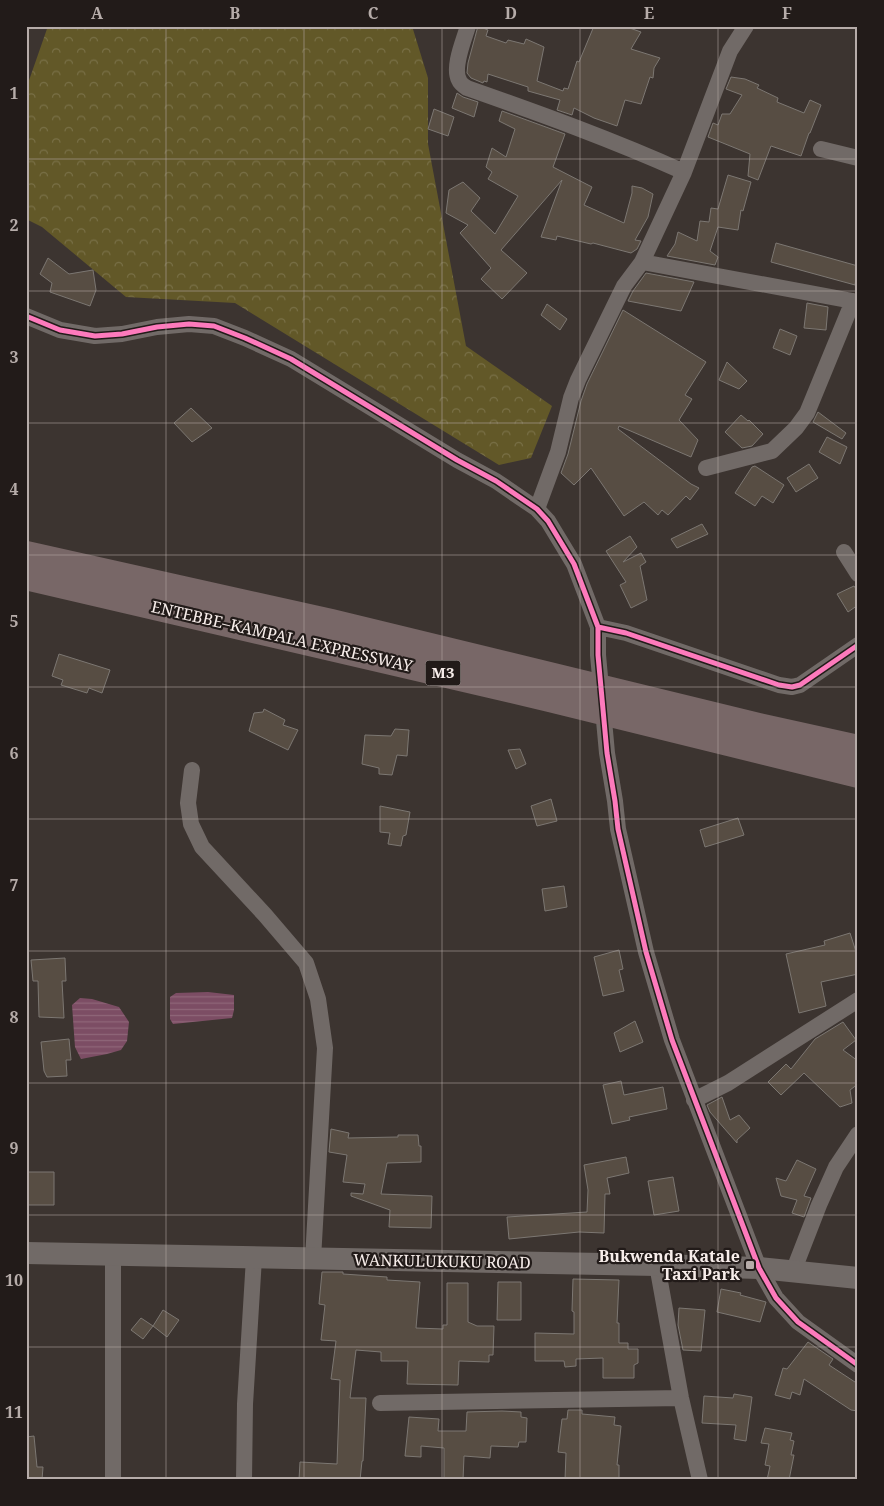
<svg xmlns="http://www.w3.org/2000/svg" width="884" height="1506" font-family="'Noto Serif',serif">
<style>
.forest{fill:url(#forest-crowns)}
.water{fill:url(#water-rules)}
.building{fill:#574d43;stroke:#7c7772}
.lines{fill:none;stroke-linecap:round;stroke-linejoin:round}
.street{stroke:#716a67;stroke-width:16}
.secondary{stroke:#716a67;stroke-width:22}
.highway{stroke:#786767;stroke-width:28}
.cycleway-casing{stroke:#221b19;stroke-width:8}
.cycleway{stroke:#fd7abc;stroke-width:5}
.grid{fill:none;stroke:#b6aca9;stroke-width:1;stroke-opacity:0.55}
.poi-dot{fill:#b6aca9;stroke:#221b19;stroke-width:2}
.labels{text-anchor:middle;stroke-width:4.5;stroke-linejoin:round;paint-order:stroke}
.shield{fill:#221b19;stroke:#b7aeab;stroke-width:1}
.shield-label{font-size:15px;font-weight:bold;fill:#f7edea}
.street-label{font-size:16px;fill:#f7edea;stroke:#221b19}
.poi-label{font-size:16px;font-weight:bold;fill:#f7edea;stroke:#221b19;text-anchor:end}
.neatline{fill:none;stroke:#b6aca9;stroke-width:2}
.grid-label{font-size:16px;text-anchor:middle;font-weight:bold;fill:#b6aca9}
</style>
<defs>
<pattern id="forest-crowns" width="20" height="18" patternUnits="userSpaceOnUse" patternTransform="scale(1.25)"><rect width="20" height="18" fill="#625828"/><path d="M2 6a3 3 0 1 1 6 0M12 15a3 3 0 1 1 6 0" fill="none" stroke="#797047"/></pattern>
<pattern id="water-rules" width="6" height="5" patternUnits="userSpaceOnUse" patternTransform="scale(1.25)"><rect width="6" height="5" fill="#7c4d64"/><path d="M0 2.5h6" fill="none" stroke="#8f677a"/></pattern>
</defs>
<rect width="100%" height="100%" fill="#3c3430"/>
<path class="forest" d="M48,26H412L428,78V144L466,346L552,406L531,458L499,465L235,303L126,297L42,227L26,219V89Z"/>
<path class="water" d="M208,992L234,995V1010L232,1018L173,1024L170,1019V997L176,993Z
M80,998L92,999L119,1007L129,1022L127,1041L121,1050L107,1054L81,1059L75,1047L72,1005Z"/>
<path class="building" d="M478,26L488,30L486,36L506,43L508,40L524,44L526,39L544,47L537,81L563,91L564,88L568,89L577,61L579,62L594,26H624L641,32L631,49L660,58L654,68L653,78L650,77L641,104L625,100L617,126L594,118L574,108L572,115L557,110L560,100L528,91V87L488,74L487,82L484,81L483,83L471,78L467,73L468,63Z
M731,77L745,79L759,85L757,88L778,98L777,102L804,113L810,100L821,105L810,133H809L801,156L771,146L758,180L748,176L750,154L708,137L713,123L718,125L722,114H730L742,95L726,89Z
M457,93L463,97L478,102L474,117L452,108Z
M434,109L454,117L448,136L428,129Z
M502,111L565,134L553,167L592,187L584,205L624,223L632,193V186L642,188L653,194L648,217L635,240L641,241L637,249L631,253L593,243L591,244L557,236L556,240L541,237L562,180L501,250L527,273L502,299L481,279L491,268L460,233L468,225L446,213L449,190L463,182L480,198L471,211L495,234L518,196L488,179L492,172L486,167L492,148L506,157L515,129L499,121Z
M728,175L751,182L743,211L741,210L738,230L718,227L710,251L718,257L715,265L667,256L675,244L678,232L697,241L700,221L709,222L711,208L718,209Z
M776,243L858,266L855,285L771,262Z
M48,258L69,274L93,270L96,290L90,306L50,292L52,283L40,274Z
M646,273L694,282L681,311L628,301L633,291Z
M807,303L828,307L826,330L804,328Z
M547,304L567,319L560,330L541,315Z
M623,310L706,362L685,395L692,399L679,420L698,440L691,457L619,426L618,429L691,484L699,488L690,500L686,496L668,515L662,510L658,515L644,502L624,516L591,468L574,485L561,473L568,454L581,401L587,384Z
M780,329L797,336L790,355L773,348Z
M727,362L747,381L739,389L719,380Z
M191,408L212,428L192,442L174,423Z
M818,412L846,433L842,439L813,422Z
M741,415L748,421L749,420L763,434L752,446L742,448L725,432Z
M827,437L847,447L840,464L819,452Z
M809,464L818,478L796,492L787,478Z
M755,466L784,485L773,503L762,496L755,506L735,493L752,467Z
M702,524L708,534L677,548L671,539Z
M630,536L637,547L623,562L641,553L646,562L640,566L647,600L631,608L620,585L626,582L606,551Z
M854,586L858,592V605L848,612L837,594Z
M59,654L110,670L102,693L89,688L87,693L61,685L63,680L52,676Z
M264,709L285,720L283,725L298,730L288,750L249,731L254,713L263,712Z
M395,729L409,730L407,756L397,755L392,775L379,774V768L362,764L365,735L391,736Z
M520,749L526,764L516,769L508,750Z
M551,799L557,821L537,826L531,806Z
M380,806L410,812L406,835L403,836L401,846L388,844L390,833L380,832Z
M738,818L744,835L705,847L700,830Z
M564,886L567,907L545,911L542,889Z
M850,933L858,958V974L821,982L826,1006L799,1013L786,954L825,945L824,941Z
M619,950L623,969L619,970L624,991L603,996L594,957Z
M65,958L66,981H62L64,1018L39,1017L38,981H33L31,960Z
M635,1021L643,1042L620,1052L614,1033Z
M843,1022L856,1040L843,1050L858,1061V1084L850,1090L852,1103L840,1107L804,1073L781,1095L768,1082L786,1064L791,1069L815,1039Z
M69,1039L71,1060H66L67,1076L47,1077L44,1071L41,1042Z
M621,1081L624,1095L663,1087L667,1109L629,1117L630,1120L612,1124L603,1085Z
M722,1097L730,1120L739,1115L750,1128L737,1140V1143L710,1112L707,1105Z
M331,1129L349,1133L348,1138L398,1137V1135H418L419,1146H421V1162L387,1163L381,1194L432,1196L431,1228L389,1227L390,1210L351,1196V1193L363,1194L365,1184L343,1182L347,1155L329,1152Z
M626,1157L629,1173L607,1178L610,1194H605L604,1233L579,1232L509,1239L507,1217L587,1212L588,1190L584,1165Z
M797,1160L816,1169L804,1196L811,1198L804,1217L792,1213L797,1200L781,1196L776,1178L786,1181Z
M26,1172H54V1205H26Z
M673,1177L679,1211L654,1215L648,1181Z
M322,1272H343V1274L387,1277V1280L420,1282L416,1328L443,1329V1325H447V1283H468V1322L477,1326H494L493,1355H489V1362L459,1361L458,1385L407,1384L408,1361H381V1352L356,1350L350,1398H366L363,1461H362L360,1480H299L300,1462L337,1464L340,1380L331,1379L336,1341L321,1340L325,1305L319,1304Z
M573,1279L619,1280L617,1323H619V1343H628V1349H638V1363L634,1365V1378H603V1358L576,1359V1366L565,1367L564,1361H535V1333L574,1334V1312L572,1311Z
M498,1282H521V1320H497Z
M721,1289L741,1293L740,1295L766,1302L760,1322L717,1312Z
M679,1308L705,1310L701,1351L683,1350L678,1325Z
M163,1310L179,1320L167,1337L153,1326Z
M141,1318L153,1326L143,1339L131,1330Z
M808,1342L833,1359L829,1365L858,1384V1411L851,1410L804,1379L800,1395L792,1392L790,1399L775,1395L783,1368L787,1369Z
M734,1394L752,1397L746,1441L734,1439L736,1425L702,1423L704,1396L733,1398Z
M568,1410H582V1414L615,1417L614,1425L621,1426L617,1465H619V1480H565L566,1453L558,1452L562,1419H567Z
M502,1411L521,1412V1417L527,1418L526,1442H519L518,1447L491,1446L490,1458L464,1456L463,1480H444V1448L421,1446V1457L405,1456L409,1417L439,1419L438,1431H466L467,1412Z
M765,1428L792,1433L790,1440L794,1441L791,1455H794L789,1480H767L770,1466L765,1465L769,1444L761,1443Z
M34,1436L37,1467H43L42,1480H26V1437Z"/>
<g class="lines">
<path class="street" d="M468,26C464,40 452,67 459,80C460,83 464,86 467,88C541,114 613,140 684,172
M821,149L858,158
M642,262L858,302
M26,316L60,330L95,336L122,334L157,327L189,324L214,326L245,338L291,359L457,460L496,481L537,509L548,521L574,564L598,627L626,633L779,685L792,687L800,685L858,645
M706,468L772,451L796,428L807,413L853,301
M537,509L558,452L571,398L578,380L624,286L642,262L684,172L730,51L746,26
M844,552L858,574
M598,627V655L607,753L615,801L618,829L646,952L672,1040L759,1268L776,1298L798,1322L858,1365
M192,770L188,803L191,824L202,847L265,915L306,963L318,999L325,1048L313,1259
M694,1100L728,1083L858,1000
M657,1265L681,1398L700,1480
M793,1272L819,1205L836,1167L858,1134
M380,1403L681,1398
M113,1480V1254
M244,1480L245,1404L254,1258"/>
<path class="secondary" d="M26,1253L657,1265L759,1268L858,1278"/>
<path class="highway" d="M26,555L331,623L759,727L858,749
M26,576L550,698L858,774"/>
<g class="cycleway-casing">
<path id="cycleway" d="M26,316L60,330L95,336L122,334L157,327L189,324L214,326L245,338L291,359L457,460L496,481L537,509L548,521L574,564L598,627L626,633L779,685L792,687L800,685L858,645
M598,627V655L607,753L615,801L618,829L646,952L672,1040L759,1268L776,1298L798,1322L858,1365"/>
</g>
<use href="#cycleway" class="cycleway"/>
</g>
<path class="grid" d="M166,26V1480M304,26V1480M442,26V1480M580,26V1480M718,26V1480M26,159H858M26,291H858M26,423H858M26,555H858M26,687H858M26,819H858M26,951H858M26,1083H858M26,1215H858M26,1347H858"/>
<rect class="poi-dot" x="745" y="1260" width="10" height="10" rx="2.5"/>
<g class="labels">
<rect class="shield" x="425.5" y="660.5" width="35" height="25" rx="4"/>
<g class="shield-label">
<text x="443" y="678">M3</text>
</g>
<g class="street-label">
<text transform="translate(282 636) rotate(13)" y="6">ENTEBBE–KAMPALA EXPRESSWAY</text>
<text transform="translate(442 1261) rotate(1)" y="6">WANKULUKUKU ROAD</text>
</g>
<g class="poi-label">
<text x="740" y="1262">Bukwenda Katale<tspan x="740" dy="18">Taxi Park</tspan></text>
</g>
</g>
<rect width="884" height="1506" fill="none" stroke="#221b19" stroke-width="55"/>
<rect x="28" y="28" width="828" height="1450" class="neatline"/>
<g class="grid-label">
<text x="97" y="19">A</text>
<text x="235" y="19">B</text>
<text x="373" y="19">C</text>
<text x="511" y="19">D</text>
<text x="649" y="19">E</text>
<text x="787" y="19">F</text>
<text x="14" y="99">1</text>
<text x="14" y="231">2</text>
<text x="14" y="363">3</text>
<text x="14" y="495">4</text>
<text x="14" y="627">5</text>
<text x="14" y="759">6</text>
<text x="14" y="891">7</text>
<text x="14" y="1023">8</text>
<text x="14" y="1154">9</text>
<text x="14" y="1286">10</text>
<text x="14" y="1418">11</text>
</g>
</svg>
